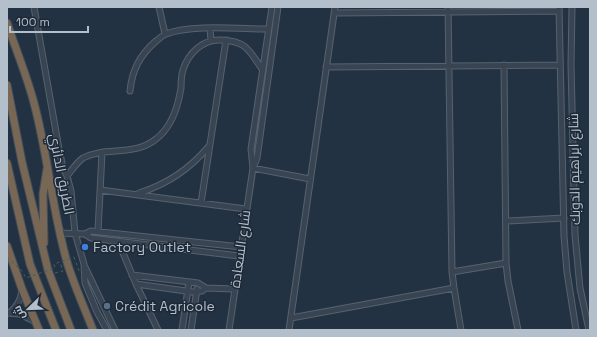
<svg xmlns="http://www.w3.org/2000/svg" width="597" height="337" font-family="'Space Grotesk',Cairo,sans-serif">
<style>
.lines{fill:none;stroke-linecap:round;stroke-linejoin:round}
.minor-casing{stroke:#56626f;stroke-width:7}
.highway-casing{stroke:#434f5c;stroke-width:9}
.path{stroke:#445e5f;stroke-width:1;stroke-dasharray:3 3;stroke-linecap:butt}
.minor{stroke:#384451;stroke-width:5}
.highway{stroke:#786754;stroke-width:7}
.path-bridge{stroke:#445e5f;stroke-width:1;stroke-dasharray:3 3;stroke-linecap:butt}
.shop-dot{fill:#3f7fe0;stroke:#1d2936;stroke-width:1.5}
.service-dot{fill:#5c6f8a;stroke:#1d2936;stroke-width:1.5}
.labels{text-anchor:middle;stroke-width:3;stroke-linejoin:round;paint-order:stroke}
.street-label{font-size:14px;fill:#b4bfcc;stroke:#1d2936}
.poi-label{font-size:14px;fill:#b4bfcc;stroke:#1d2936;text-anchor:start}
</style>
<rect width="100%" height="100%" fill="#233242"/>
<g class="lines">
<g class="minor-casing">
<path id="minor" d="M34,7L59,149L63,168L67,176L71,191L75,233L84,264L85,283L97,312L107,330
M159,7L165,34
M448,7L452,272L454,288L461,330
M559,7L564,236L567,272L576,330
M572,7L571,64L575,235L580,288L589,330
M334,13L559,11
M210,28L211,41
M504,65L506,263L508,281L518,330
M326,67L560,65
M130,91C132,70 140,55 156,41C160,38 163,35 166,34C191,24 241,29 268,29
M253,168L257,158L278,7
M253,168L310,179
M67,176C72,170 77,162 83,158C106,146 134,157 156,139C172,127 178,107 181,88C181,82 181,76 183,70C188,54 202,39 221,40C246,41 249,50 262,69
M100,190L246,209
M139,193C168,184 190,169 209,146
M201,203L226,40
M506,221L564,218
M98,231L102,153
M60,233L85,234L91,238L239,256
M85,234L91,231L241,247
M118,241L136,284L158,330
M85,267L115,330
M452,272L506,263
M132,275L198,283L206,288L234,289
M136,284L193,292L202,291L206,288
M7,313L20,314L36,322
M9,313C17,307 21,300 22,290
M291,318L454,288
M182,330L189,282
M191,330L197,289
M229,330L253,168L251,149L272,7
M289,330L335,7"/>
</g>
<g class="highway-casing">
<path id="highway" d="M7,23C16,50 27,76 34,103C48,155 52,210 67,262C74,285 84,307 93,330
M7,85L22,162L48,270L71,330
M7,163L30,264L56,330
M44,243L43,194L47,169
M7,246L22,289L39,330"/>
</g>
<path class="path" d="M74,257L79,271
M55,273L63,271L60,262"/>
<use href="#minor" class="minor"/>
<use href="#highway" class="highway"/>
<path class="path-bridge" d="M7,257L22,271L26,278L55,268L54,264L74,257"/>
</g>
<circle class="shop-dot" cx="85" cy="247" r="4"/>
<circle class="service-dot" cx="107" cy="306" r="4"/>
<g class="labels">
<g class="street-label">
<text transform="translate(574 169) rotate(-91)" y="5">شارع ابراهيم الدوبك</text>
<text transform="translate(62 174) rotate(79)" y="5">الطريق الدائري</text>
<text transform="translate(240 249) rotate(-82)" y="5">شارع السعادة</text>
</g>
<g class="poi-label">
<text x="93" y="252">Factory Outlet</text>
<text x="115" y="311">Crédit Agricole</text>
</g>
</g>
<rect width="597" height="337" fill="none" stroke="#b4bfcc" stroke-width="16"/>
<g transform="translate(28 309) rotate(247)" stroke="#1d2936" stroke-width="3" paint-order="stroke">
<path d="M0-3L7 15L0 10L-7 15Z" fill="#b4bfcc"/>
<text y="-6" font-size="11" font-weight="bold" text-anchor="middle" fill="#b4bfcc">ش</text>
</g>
<path d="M10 26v6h78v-6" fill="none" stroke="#b4bfcc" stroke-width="2"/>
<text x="16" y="26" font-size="12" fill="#b4bfcc" stroke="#1d2936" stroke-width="3" paint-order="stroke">100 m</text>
</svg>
